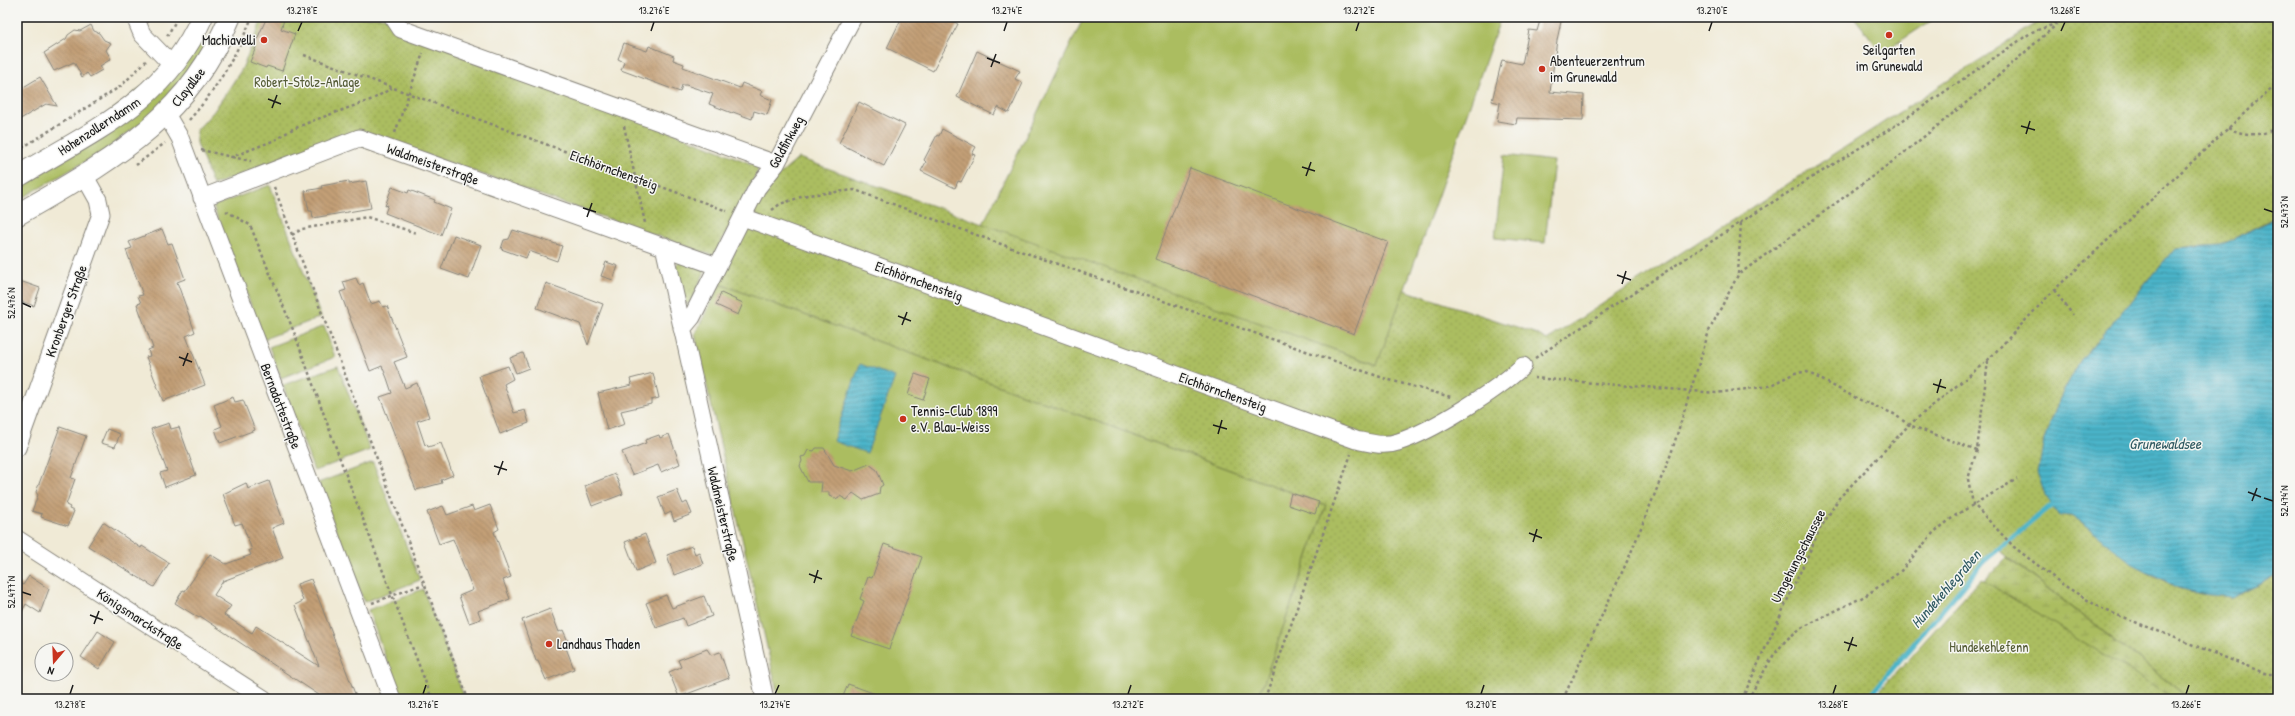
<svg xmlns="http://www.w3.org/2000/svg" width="2295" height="716" font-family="'Patrick Hand',sans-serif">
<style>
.grass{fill:#abbd60;stroke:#646c3e}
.wetland{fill:url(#wetland-marsh);stroke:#646c3e}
.park{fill:url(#park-dots);stroke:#646c3e}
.water{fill:url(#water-rules);stroke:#346872}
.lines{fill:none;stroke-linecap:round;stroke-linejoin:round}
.stream{stroke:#4bb4c9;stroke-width:5}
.building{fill:url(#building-back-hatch)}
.minor-casing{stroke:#868379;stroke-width:19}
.major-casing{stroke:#868379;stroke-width:23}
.path{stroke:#868379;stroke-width:2.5;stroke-dasharray:3 3;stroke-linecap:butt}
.minor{stroke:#fff;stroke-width:17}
.major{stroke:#fff;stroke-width:21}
.ticks{fill:none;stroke:#1c1c1c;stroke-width:1.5}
.poi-dot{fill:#c8321e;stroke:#f6f6f2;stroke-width:1.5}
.labels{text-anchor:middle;stroke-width:3;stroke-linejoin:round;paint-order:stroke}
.poi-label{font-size:14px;fill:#1c1c1c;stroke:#f6f6f2;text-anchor:start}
.park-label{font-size:14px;fill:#555c37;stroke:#f6f6f2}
.street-label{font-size:14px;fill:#1c1c1c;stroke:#f6f6f2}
.water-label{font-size:15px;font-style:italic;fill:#2f5961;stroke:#f6f6f2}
.neatline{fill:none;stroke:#1c1c1c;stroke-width:1.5}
.ticks-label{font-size:10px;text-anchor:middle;fill:#1c1c1c}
</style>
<defs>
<pattern id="wetland-marsh" width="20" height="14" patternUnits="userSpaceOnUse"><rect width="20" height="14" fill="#abbd60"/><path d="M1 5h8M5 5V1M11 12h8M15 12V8" fill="none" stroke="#93a253"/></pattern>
<pattern id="park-dots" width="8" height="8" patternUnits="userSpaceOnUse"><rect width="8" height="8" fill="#abbd60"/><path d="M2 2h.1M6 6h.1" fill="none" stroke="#93a253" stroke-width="1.8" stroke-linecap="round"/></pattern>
<pattern id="water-rules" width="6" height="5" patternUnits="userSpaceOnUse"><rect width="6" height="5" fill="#4bb4c9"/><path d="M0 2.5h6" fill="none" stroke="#3e92a2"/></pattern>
<pattern id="building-back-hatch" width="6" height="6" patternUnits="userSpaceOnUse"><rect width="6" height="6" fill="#c29f76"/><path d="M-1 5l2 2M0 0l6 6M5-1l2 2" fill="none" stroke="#9d8160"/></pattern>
</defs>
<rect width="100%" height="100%" fill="#f6f6f2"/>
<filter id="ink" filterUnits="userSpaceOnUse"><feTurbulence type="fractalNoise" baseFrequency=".025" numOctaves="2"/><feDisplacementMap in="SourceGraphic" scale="8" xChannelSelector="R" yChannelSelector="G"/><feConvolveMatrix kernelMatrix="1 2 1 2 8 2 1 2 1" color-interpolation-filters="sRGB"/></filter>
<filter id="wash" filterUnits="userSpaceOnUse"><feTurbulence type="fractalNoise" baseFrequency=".012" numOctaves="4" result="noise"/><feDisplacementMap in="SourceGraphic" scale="16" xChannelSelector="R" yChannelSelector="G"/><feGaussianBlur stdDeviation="0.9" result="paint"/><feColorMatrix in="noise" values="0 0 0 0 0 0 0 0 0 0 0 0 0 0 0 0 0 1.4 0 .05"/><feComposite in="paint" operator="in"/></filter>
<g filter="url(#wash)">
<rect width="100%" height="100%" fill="#f0ead6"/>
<path class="grass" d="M1084,17H1501L1378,365L982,226Z
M1854,17H1937L1882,53Z
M198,42L208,47L159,110L105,150L17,201V187Z
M1504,155L1554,161L1545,243L1495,238Z
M270,185L321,317L264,339L213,206Z
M720,284L1326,505L1258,699H779L695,334Z
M324,326L335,357L281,378L269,347Z
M338,366L370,450L314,471L283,385Z
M373,462L420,580L364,602L318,483Z
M423,589L465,699H401L368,610Z"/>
<path class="wetland" d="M2007,557L2190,699H1879L1898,671Z"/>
<path class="park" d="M263,17H385L757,166L758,171L714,256L359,131L213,185L196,141L197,130L214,111L242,69Z
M2035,17H2278V213L2273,218L2221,245L2176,248L2080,361L2060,398L2044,440L2059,515L2072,516L2080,521L2154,576L2179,588L2201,594L2232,597L2278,574V699H2190L1999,550L1984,561L1867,699H1258L1326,505L720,284L763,189L799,158L1377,365L1404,290L1535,333L1547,340C1710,233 1875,129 2038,22Z
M680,261L703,269L705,271L691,302L687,304L685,303L676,265Z
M1981,579L2176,699H1872Z"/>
<path class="water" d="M2278,213V574L2232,597L2201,594L2179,588L2133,564L2080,521L2072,516L2059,515L2045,495L2038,473L2044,440L2060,398L2080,361L2176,248L2221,245L2273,219Z
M860,364L895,377L867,453L833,441Z"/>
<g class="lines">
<path class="stream" d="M1867,699L1984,561L2052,505"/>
</g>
<g id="blocks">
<path class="building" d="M267,17L284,20L281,29L295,34L282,71L267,66L266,68L250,62L256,47L254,46Z
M902,17H944L958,24L933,71L887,48Z
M1541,17H1562L1557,40L1550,92L1584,95L1583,120L1517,118L1516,124L1497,121L1500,103L1492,101L1502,60L1522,64L1529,30L1537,31Z
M91,25L94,31L99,33L104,40L111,43L106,50L111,59L100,66L102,70L90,77L87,73L82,77L74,62L54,71L44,53L66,39L68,35L75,30L80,31Z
M624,43L647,51L649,46L674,56L673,60L684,64L683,67L740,88L742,83L762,91L760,95L772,100L767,115L754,111L752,119L733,112L732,113L709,104L713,94L686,85H682L680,92L621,70L624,62L618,59Z
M977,51L1020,71L1015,79L1023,83L1009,113L998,107L994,115L957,97Z
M40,77L57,106L46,104L17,121V91Z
M859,102L905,125L884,166L839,143Z
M942,129L976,147L972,154L975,155L961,182L958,181L955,188L921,171L926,162L924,160L937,135L939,136Z
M1190,168L1388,242L1354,334L1155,259Z
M349,181V184L366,181L371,208L313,218L312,211H309L305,191L322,188L321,186Z
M392,187L408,193L409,190L435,200L434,202L451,209L441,235L385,213L388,205L385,206Z
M162,229L168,244L172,243L185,279L177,282L195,332L186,336L205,385L163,401L146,357L150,356L148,350L153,348L137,304L141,303L138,296L143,295L126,250L132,248L129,242Z
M513,230L562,246L557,261L529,251L526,258L501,249L504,240L509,239Z
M454,235L481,245L469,279L441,269Z
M606,262L618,266L613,280L601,276Z
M356,278L359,285L363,283L371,304L380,301L383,307L387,306L407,357L394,362L405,388L417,383L429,417L417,421L425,445L427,444L428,447L441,443L453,475L441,480L442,483L416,490L380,397L392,393L387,378L382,366L370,371L340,292L346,290L343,282Z
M17,280L40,288L34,306L17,300Z
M546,283L603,304L588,345L580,324L537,308Z
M721,293L743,303L738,315L716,305Z
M523,353L529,368L516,373L510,358Z
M508,366L513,379L504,384L514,413L525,410L529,423L500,434L479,376Z
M653,373L659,398L651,400V404L621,411L625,424L607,430L598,393L632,385L630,379Z
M915,374L930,379L923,400L908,395Z
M233,397L235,402L243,400L255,430L220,443L215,429L222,426L214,405Z
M169,423L171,429L179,427L196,475L165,487L160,473L167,471L151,429Z
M60,427L86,436L71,478L75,479L66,505L70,507L69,509L74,511L68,526L41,517L42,514L32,511L38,495L36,492Z
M107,429L120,434L115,447L101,443Z
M669,434L680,464L661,472L658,465L632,475L622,452L646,443L645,440L659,435L660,438Z
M816,448H824L834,465L852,471L869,464L877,470L883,485L880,487L879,494L863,500L853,493L847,500L840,496L838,499L829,496V492H821L822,482H808L800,466L802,461L801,457L805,456L808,450L814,451Z
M615,474L623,494L592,506L585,486Z
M269,481L284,523L272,528L283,558L223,581L214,595L231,606L224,615L252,633L256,626L319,666L295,605L303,601L297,584L311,579L357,699H325L200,616L199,618L175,603L183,590L185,591L210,554L226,564L251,555L249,550H252L242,523L235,525L223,494L246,483L248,489Z
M677,490L683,504L687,502L692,514L674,521L671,512L665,515L658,497Z
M1291,493L1319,502L1315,514L1288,505Z
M490,505L499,529L494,532L511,577L503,580L510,599L478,611L481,619L469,623L459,596L473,590L461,559L453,539L439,544L427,512L443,506L447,515L472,506L474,511Z
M103,522L141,548L142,546L169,563L154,587L88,546Z
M645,534L656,563L636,571L625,542Z
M884,544L922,557L889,649L851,636L864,601L860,599L868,577L872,578Z
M692,546L695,554L699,552L703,564L674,575L667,555Z
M29,576L49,589L40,613L26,604L17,621V582L23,585Z
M666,595L672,608L704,596L712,616L686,626L683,618L656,628L646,603Z
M550,609L559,632L563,630L570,646L566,648L574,669L546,680L538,661H536L522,620Z
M98,631L115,642L99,669L81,657Z
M707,649L711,655L720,652L729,678L679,697L669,672L681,667L678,660Z
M848,684L884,697V699H842Z"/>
</g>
</g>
<g filter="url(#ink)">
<use href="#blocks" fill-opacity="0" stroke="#868379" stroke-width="1"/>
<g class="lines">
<g class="minor-casing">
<path id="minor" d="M135,17L142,34L172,65
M393,17L401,29L776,164
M166,114L180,138L392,699
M202,198L359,138L717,266
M743,217L1356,440C1370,443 1384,447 1398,442C1433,431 1497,390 1523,366
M664,246L765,699
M682,329L692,317L757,188L776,164L853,17
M17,448L101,214L98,200L84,175
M17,539L264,699"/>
</g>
<g class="major-casing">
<path id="major" d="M17,177C91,132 165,102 202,17
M17,215C109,161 187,121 230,17"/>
</g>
<path class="path" d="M2052,17L2056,25
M167,36L178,17
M304,55L727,211
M189,120C217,89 236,56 252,17
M624,126L645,223
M2228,128C2245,136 2261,137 2278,127
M395,133L423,53
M201,150L232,157L275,140L291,130L312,121L373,99L392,88
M17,151L121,86L146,61
M232,157L251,161
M136,165L165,143
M274,187L468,699
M772,210L780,204L807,195L855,190L1009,247L1386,379L1451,397
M226,211L250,225L294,332L343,467L432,699
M292,235L302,229L367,217L416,233
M17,237L22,234
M1738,274L1741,222
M2054,290L2073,315
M1535,358L1741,222L1893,127L2032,32L2075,17
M1988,361L1977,450L1968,479L1973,504L2014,547L2062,584L2102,609L2267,674H2278
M1534,378L1716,393L1769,386L1795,373L1807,372L1858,399L1894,414L1909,425L1977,450
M372,603L424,584
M1265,699L1351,454
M1563,699L1630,555L1671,454L1709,331L1738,275L1900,156L1983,89L2056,25
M1742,699L1820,529L1839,498L1909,425L1988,360L2054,290L2278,82
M1748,699L1773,656L1786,640L1801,628L1865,596L1900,572L1934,532L1956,515L2017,479"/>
<use href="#minor" class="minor"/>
<use href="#major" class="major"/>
</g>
</g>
<path class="ticks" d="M298,31L302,22M651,31L654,22M1004,31L1007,22M1356,31L1359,22M1709,31L1712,22M2061,31L2065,22M987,58L1000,63M991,67L996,54M268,99L281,104M272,108L277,95M2021,126L2035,130M2026,134L2030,121M1302,167L1315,171M1306,176L1311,162M583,208L596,212M2264,209L2273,212M587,217L592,203M1617,275L1631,280M1622,284L1626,271M22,303L31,307M898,316L911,321M902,325L907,312M179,357L192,362M183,366L188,353M1933,384L1946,388M1937,393L1941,379M1213,425L1227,429M1218,434L1222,420M494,466L507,470M498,475L503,461M2248,492L2261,497M2264,498L2273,501M2252,501L2257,488M1529,533L1542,538M1533,542L1537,529M809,574L822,579M814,583L818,570M22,592L31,595M90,615L103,620M94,624L99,611M1844,642L1857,646M1848,651L1853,637M70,694L73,685M423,694L426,685M775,694L779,685M1128,694L1131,685M1481,694L1484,685M1833,694L1836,685M2186,694L2189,685"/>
<g class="poi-dot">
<circle cx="1889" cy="35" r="4"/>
<circle cx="264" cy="40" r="4"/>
<circle cx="1542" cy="69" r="4"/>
<circle cx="903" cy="419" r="4"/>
<circle cx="549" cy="644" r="4"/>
</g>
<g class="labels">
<g class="poi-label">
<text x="256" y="45" text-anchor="end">Machiavelli</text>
<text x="1889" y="55" text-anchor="middle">Seilgarten<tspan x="1889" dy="16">im Grunewald</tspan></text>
<text x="1550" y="66">Abenteuerzentrum<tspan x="1550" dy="16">im Grunewald</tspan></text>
<text x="911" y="416">Tennis-Club 1899<tspan x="911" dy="16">e.V. Blau-Weiss</tspan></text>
<text x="557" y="649">Landhaus Thaden</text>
</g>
<g class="park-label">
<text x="307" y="87">Robert-Stolz-Anlage</text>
<text x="1989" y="652">Hundekehlefenn</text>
</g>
<g class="street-label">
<text transform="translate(188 87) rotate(-52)" y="5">Clayallee</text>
<text transform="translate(99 126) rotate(-33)" y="5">Hohenzollerndamm</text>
<text transform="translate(786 142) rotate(-61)" y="5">Goldfinkweg</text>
<text transform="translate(433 164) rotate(20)" y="5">Waldmeisterstraße</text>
<text transform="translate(614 170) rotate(20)" y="5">Eichhörnchensteig</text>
<text transform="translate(919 281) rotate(20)" y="5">Eichhörnchensteig</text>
<text transform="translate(66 311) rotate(-70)" y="5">Kronberger Straße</text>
<text transform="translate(1223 392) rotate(20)" y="5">Eichhörnchensteig</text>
<text transform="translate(281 406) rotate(69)" y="5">Bernadottestraße</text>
<text transform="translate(723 514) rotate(77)" y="5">Waldmeisterstraße</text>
<text transform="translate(1798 556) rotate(-63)" y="5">Umgehungschaussee</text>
<text transform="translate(140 619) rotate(33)" y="5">Königsmarckstraße</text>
</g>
<g class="water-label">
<text x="2165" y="449">Grunewaldsee</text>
<text transform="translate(1946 589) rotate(-49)" y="5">Hundekehlegraben</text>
</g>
</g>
<rect width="2295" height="716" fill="none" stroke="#f6f6f2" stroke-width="44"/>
<g transform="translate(54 662) rotate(199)"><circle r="19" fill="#f6f6f2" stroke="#9f9f9c"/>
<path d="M0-3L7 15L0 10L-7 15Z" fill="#c8321e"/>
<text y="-6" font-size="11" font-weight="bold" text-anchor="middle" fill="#1c1c1c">N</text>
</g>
<rect x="22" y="22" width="2251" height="672" class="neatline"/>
<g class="ticks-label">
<text x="302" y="14">13.278°E</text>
<text x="654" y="14">13.276°E</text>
<text x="1007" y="14">13.274°E</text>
<text x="1359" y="14">13.272°E</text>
<text x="1712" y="14">13.270°E</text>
<text x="2065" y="14">13.268°E</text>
<text transform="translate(2284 212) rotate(-90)" y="4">52.473°N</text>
<text transform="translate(11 303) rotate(-90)" y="4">52.476°N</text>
<text transform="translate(2284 501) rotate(-90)" y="4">52.474°N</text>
<text transform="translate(11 592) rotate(-90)" y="4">52.477°N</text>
<text x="70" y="708">13.278°E</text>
<text x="423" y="708">13.276°E</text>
<text x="775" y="708">13.274°E</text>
<text x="1128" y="708">13.272°E</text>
<text x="1481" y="708">13.270°E</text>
<text x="1833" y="708">13.268°E</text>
<text x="2186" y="708">13.266°E</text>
</g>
</svg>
